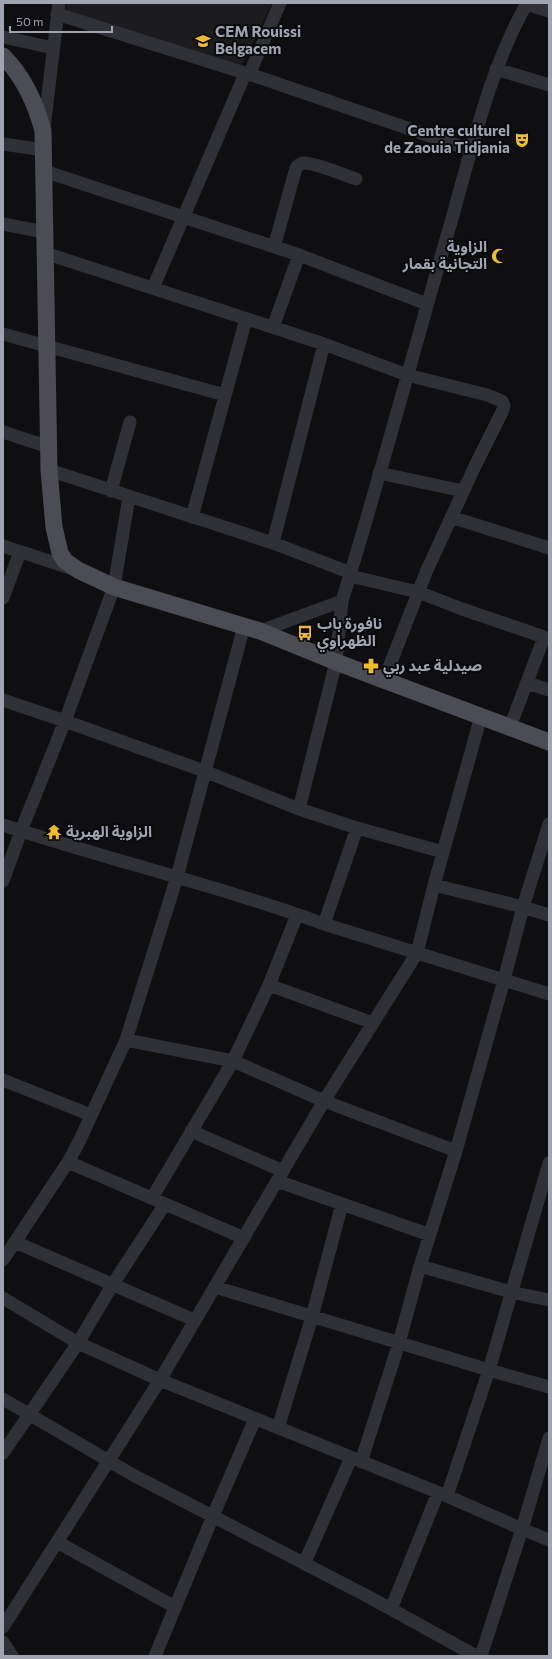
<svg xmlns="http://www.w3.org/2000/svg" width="552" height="1659" font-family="Commissioner,'Noto Sans Arabic',sans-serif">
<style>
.built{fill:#1c1b1e}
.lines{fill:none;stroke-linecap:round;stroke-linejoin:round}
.minor{stroke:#303136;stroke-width:13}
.major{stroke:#4c4d54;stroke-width:17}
.labels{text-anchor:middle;stroke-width:4;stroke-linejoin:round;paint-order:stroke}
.poi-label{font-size:15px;font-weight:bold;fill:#a0a4b1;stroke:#0a0a0c;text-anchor:start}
</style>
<rect width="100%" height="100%" fill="#0f0f11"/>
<path class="built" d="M67,3H272L239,71L66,11Z"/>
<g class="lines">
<path class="minor" d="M526,4L549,11
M57,14L264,79L471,150
M3,37L53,48
M496,69L549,85
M249,75L280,3
M44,128L59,3
M3,144L44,150
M44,171L299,255L427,304
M3,224L44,232
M274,247L296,168C298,165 300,164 303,163C313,162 345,175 356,179
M45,253L324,344L407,375L487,395L502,401L504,406L502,412L475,466L427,570L384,680
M153,288L245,74
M273,327L299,255
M3,334L225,395
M3,432L49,447
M49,470L273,543L351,573
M379,473L463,491
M111,491L130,422
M192,517L246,319
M451,517L549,548
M273,543L324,344
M3,546L73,569
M350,576L418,592L462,609L544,637L510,727
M3,598L20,552
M260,631L342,601
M527,683L549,690
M3,700L65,721L204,771L299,809L357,828L443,852
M299,809L336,662L342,601C380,478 413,353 449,229C471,153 488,72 527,3
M3,825C109,860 219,886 324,924L549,994
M3,881L21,831L65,721L114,587L129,497
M434,885L481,716
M324,924L357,828
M269,985L373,1023
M126,1040L233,1061L324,1101L456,1151L504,980L523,907L549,824
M3,1080L91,1115
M191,1131L283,1171
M456,1151L420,1266L511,1292L549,1300
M68,1162L244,1238
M277,1181L430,1235
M152,1198L233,1061L269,985L297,915
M15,1242L194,1320
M3,1260L68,1162L79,1142L126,1040L177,877L244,626
M215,1287L489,1370L549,1387
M3,1298L78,1343L160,1380L447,1496L522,1529L481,1656
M3,1399L133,1475L369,1597L476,1656
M278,1428L312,1317L342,1204
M549,1438L522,1529L549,1540
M3,1453L78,1343L113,1284L165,1204
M361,1462L399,1343L420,1266
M447,1496L489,1370L549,1163
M57,1542L175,1607
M304,1564L351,1458
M391,1609L438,1493
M3,1627L160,1380L324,1101L417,953L434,885L523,907L549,915
M3,1642L12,1656
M155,1656L213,1516L255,1419"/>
<path class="major" d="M3,56C24,77 36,104 43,131L49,470L54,527L60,553L65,561L78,570L114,587L260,631L336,662L549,742"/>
</g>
<defs>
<g id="school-bare" transform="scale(1.2)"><path d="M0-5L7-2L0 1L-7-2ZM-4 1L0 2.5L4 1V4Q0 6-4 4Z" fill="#efbd29" stroke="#0a0a0c" stroke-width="2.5" paint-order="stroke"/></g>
<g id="theatre-bare" transform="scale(1.2)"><path d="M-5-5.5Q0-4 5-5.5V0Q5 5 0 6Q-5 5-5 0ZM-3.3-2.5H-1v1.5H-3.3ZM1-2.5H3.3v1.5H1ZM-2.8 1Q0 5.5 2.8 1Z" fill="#efbd29" stroke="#0a0a0c" stroke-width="2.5" paint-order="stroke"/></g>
<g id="mosque-bare" transform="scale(1.2)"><path d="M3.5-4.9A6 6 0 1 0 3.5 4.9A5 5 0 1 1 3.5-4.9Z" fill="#efbd29" stroke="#0a0a0c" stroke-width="2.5" paint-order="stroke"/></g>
<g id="bus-bare" transform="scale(1.2)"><path d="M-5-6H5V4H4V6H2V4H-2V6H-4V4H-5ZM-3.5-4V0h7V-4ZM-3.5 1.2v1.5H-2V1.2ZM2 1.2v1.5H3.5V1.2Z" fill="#efbd29" stroke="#0a0a0c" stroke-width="2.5" paint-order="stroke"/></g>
<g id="pharmacy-bare" transform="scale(1.2)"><path d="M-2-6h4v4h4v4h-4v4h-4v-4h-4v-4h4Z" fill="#efbd29" stroke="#0a0a0c" stroke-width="2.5" paint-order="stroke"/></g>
<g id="temple-bare" transform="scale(1.2)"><path d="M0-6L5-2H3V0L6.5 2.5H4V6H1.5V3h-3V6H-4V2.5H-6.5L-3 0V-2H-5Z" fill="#efbd29" stroke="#0a0a0c" stroke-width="2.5" paint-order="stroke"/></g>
</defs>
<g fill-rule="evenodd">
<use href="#school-bare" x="203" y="41"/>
<use href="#theatre-bare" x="522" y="140"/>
<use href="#mosque-bare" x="499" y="256"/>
<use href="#bus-bare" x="305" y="633"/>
<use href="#pharmacy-bare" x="371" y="666"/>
<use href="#temple-bare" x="54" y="832"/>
</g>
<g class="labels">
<g class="poi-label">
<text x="215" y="37">CEM Rouissi<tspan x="215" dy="17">Belgacem</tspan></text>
<text x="510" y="136" text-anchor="end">Centre culturel<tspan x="510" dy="17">de Zaouia Tidjania</tspan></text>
<text x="487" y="252" text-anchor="end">الزاوية<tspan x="487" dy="17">التجانية بقمار</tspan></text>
<text x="317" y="629">نافورة باب<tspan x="317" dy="17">الظهراوي</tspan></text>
<text x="383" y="671">صيدلية عبد ربي</text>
<text x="66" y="837">الزاوية الهبرية</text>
</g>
</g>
<rect width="552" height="1659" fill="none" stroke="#a0a4b1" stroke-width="8"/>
<path d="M10 26v6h102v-6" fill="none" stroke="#a0a4b1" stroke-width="2"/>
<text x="16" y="26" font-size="12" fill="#a0a4b1" stroke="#0a0a0c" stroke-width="3" paint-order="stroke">50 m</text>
</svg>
